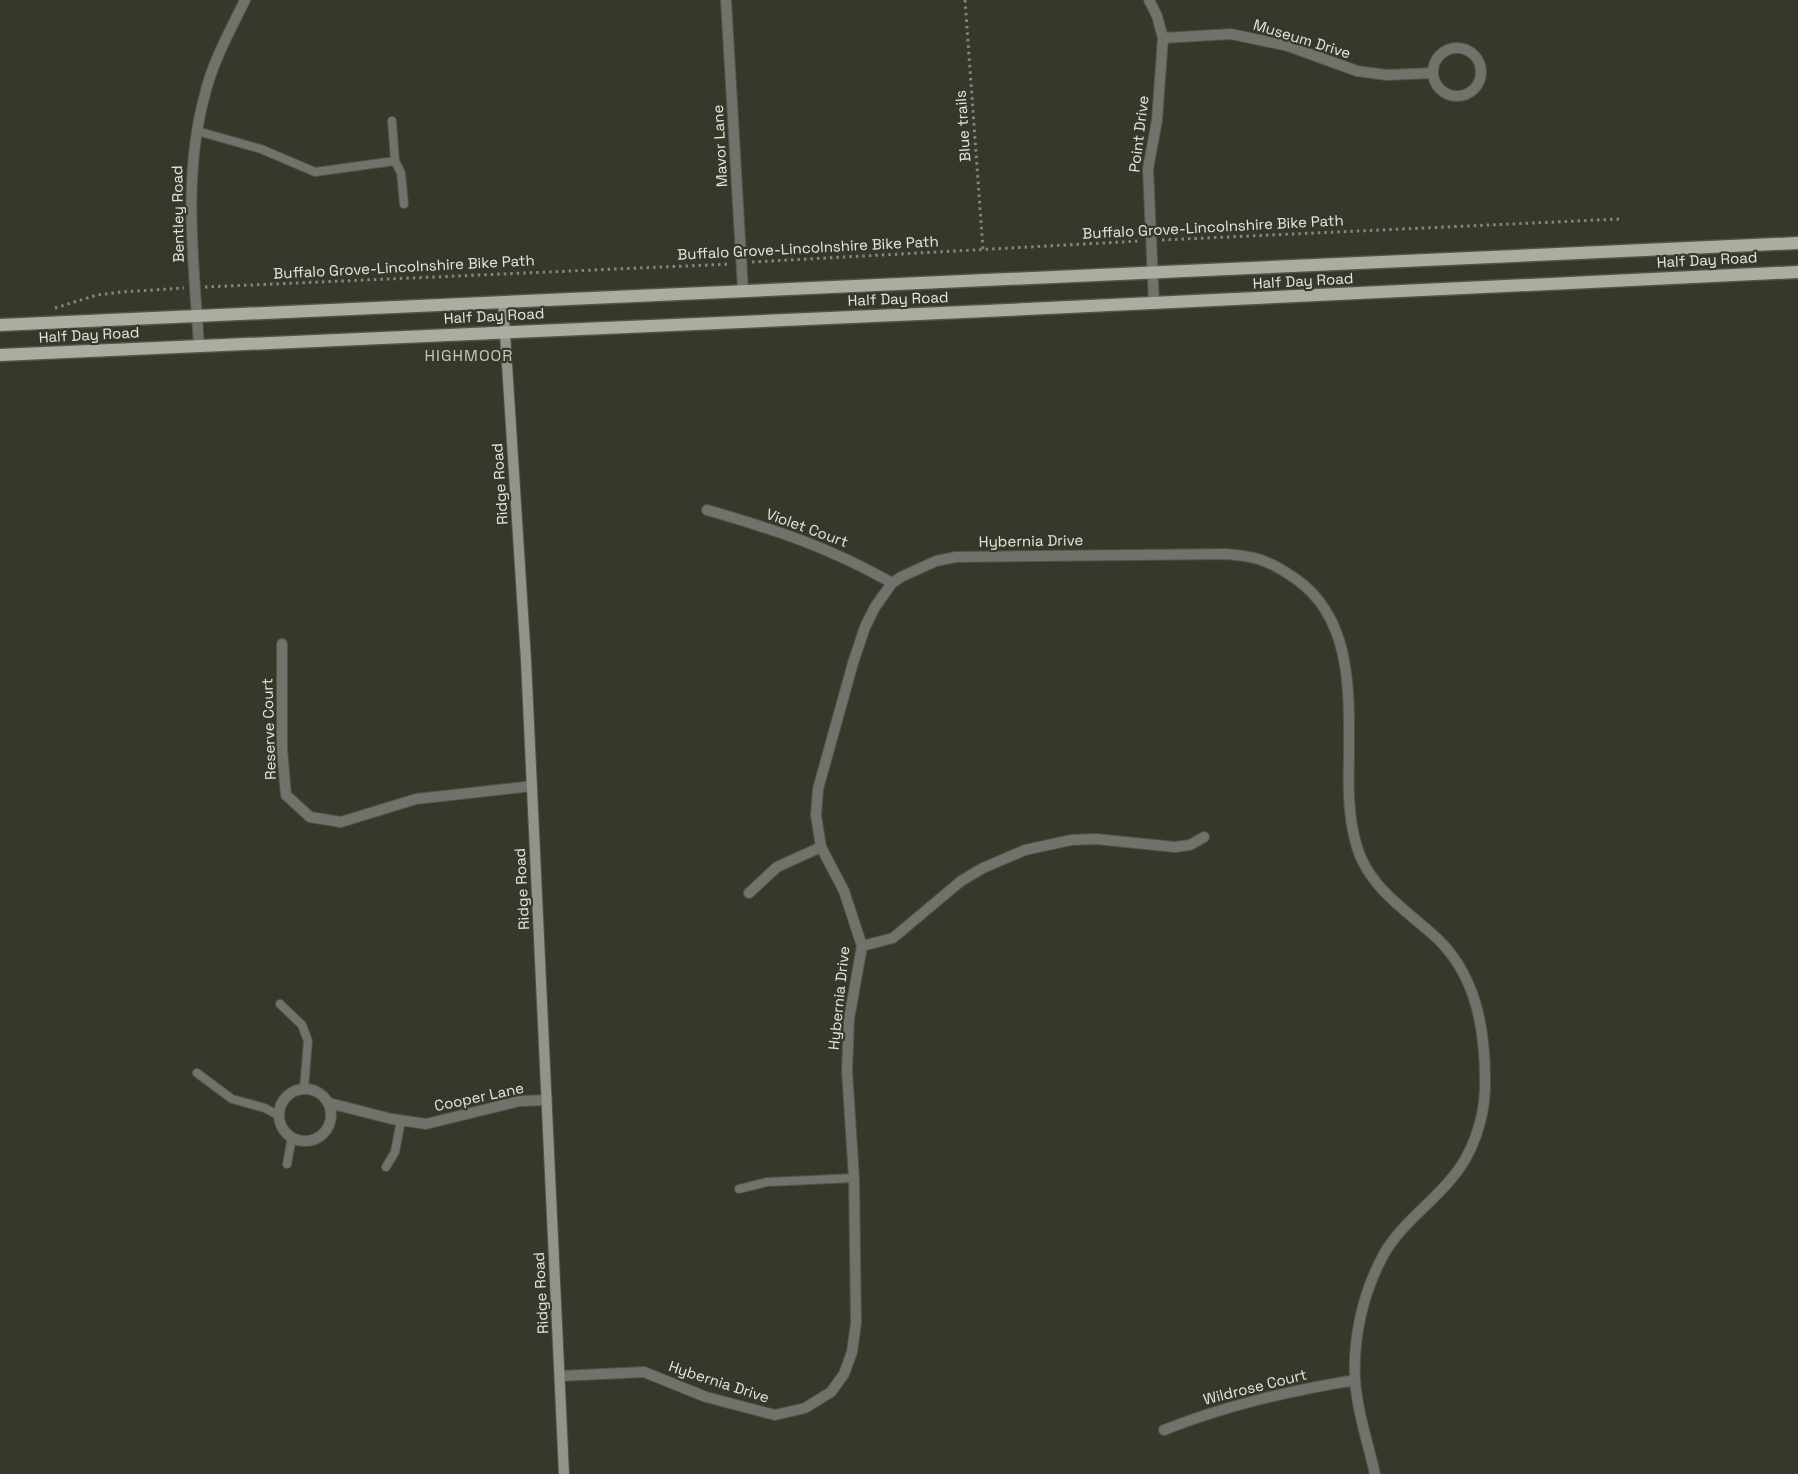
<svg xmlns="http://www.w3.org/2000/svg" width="1798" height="1474" font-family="'Space Grotesk',sans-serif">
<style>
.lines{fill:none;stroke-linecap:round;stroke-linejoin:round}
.lane-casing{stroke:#515447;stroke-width:10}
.street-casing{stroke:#515447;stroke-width:12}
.secondary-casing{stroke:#515447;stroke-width:12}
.primary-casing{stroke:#515447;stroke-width:15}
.path{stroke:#83867a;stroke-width:3;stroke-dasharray:2.5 4;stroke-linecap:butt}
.lane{stroke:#70726b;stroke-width:8}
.street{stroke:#70726b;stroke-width:10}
.secondary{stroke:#919488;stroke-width:10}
.primary{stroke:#aaad9f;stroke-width:12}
.labels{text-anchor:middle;stroke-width:4.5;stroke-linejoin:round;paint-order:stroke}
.street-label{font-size:15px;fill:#e5e7de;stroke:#35382a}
.neighbourhood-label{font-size:16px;letter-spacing:1px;fill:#c4c8b6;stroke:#35382a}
</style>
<rect width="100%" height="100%" fill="#35382a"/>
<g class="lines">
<g class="lane-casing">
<path id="lane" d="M392,121L395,161
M197,131L261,149L315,172L395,161L401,173L404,204
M280,1004L302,1025L308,1041L304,1088
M197,1073L232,1099L265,1108L279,1116
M287,1164L292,1137
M386,1167L395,1152L401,1120
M739,1189L767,1182L854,1178"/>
</g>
<g class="street-casing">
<path id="street" d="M726,0L743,290
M1149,0L1157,16L1163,38L1157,120L1148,169L1154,304
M1163,38L1231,34L1288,46L1357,71L1387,75L1433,73
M1433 72a24 24 0 1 1 48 0a24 24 0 1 1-48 0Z
M199,347C194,262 182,178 205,94C213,61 230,31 245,0
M707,510C776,530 829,547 892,583
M282,644V749L286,795L310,817L341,822L416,799L532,786
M749,893L777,867L821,847
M862,946L893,938L961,881L983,868L1025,850L1071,840L1096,839L1175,847L1190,845L1204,837
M279 1115a26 26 0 1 1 52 0a26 26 0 1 1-52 0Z
M329,1103L392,1119L426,1124L520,1101L547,1100
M560,1376L644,1372L706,1397L775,1415L805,1408L831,1392L844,1374L852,1352L856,1323L854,1178L847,1071L849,1019L862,946L844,891L821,847L816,815L818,789L853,663L865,627L875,607L892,583L901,577L936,561L956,557L1226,554C1236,555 1248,556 1258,559C1272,563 1284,571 1296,579C1353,619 1349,694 1349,757C1348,789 1348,827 1361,858C1376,891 1404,909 1430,932C1477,971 1486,1031 1485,1089C1484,1120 1472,1155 1452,1178C1430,1205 1401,1224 1384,1254C1363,1292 1353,1337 1355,1379C1357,1411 1368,1443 1375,1474
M1164,1430C1227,1405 1289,1391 1355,1380"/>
</g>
<g class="secondary-casing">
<path id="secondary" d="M503,302L526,660L564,1474"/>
</g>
<g class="primary-casing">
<path id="primary" d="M0,325L1798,243
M0,355C599,329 1199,302 1798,272"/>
</g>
<path class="path" d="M965,0L983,250
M1162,240L1620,219
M752,262L1140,241
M205,287L731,264
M55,308L97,295L121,292L184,288"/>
<use href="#lane" class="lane"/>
<use href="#street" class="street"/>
<use href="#secondary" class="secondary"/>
<use href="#primary" class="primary"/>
</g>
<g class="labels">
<g class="street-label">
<text transform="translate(1302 39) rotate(17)" y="5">Museum Drive</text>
<text transform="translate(963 126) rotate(-94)" y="5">Blue trails</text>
<text transform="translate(1139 134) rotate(-83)" y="5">Point Drive</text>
<text transform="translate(720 146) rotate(-93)" y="5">Mavor Lane</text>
<text transform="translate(178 214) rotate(-91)" y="5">Bentley Road</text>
<text transform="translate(1213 227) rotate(-3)" y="5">Buffalo Grove-Lincolnshire Bike Path</text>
<text transform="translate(808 248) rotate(-3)" y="5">Buffalo Grove-Lincolnshire Bike Path</text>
<text transform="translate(1707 260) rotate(-3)" y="5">Half Day Road</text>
<text transform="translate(404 267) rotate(-3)" y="5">Buffalo Grove-Lincolnshire Bike Path</text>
<text transform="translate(1303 281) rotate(-3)" y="5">Half Day Road</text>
<text transform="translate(898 299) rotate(-2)" y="5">Half Day Road</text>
<text transform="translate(494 316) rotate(-3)" y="5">Half Day Road</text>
<text transform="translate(89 335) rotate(-3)" y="5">Half Day Road</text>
<text transform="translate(500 484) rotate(-94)" y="5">Ridge Road</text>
<text transform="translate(807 528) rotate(20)" y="5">Violet Court</text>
<text transform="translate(1031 541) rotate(-1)" y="5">Hybernia Drive</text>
<text transform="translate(269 729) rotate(-92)" y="5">Reserve Court</text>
<text transform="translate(522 889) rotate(-93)" y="5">Ridge Road</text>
<text transform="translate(839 998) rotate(-84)" y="5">Hybernia Drive</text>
<text transform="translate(479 1097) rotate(-12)" y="5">Cooper Lane</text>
<text transform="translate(541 1293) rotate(-93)" y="5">Ridge Road</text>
<text transform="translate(719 1382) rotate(18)" y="5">Hybernia Drive</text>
<text transform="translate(1255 1387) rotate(-14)" y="5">Wildrose Court</text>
</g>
<g class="neighbourhood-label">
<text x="469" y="361">HIGHMOOR</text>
</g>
</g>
</svg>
